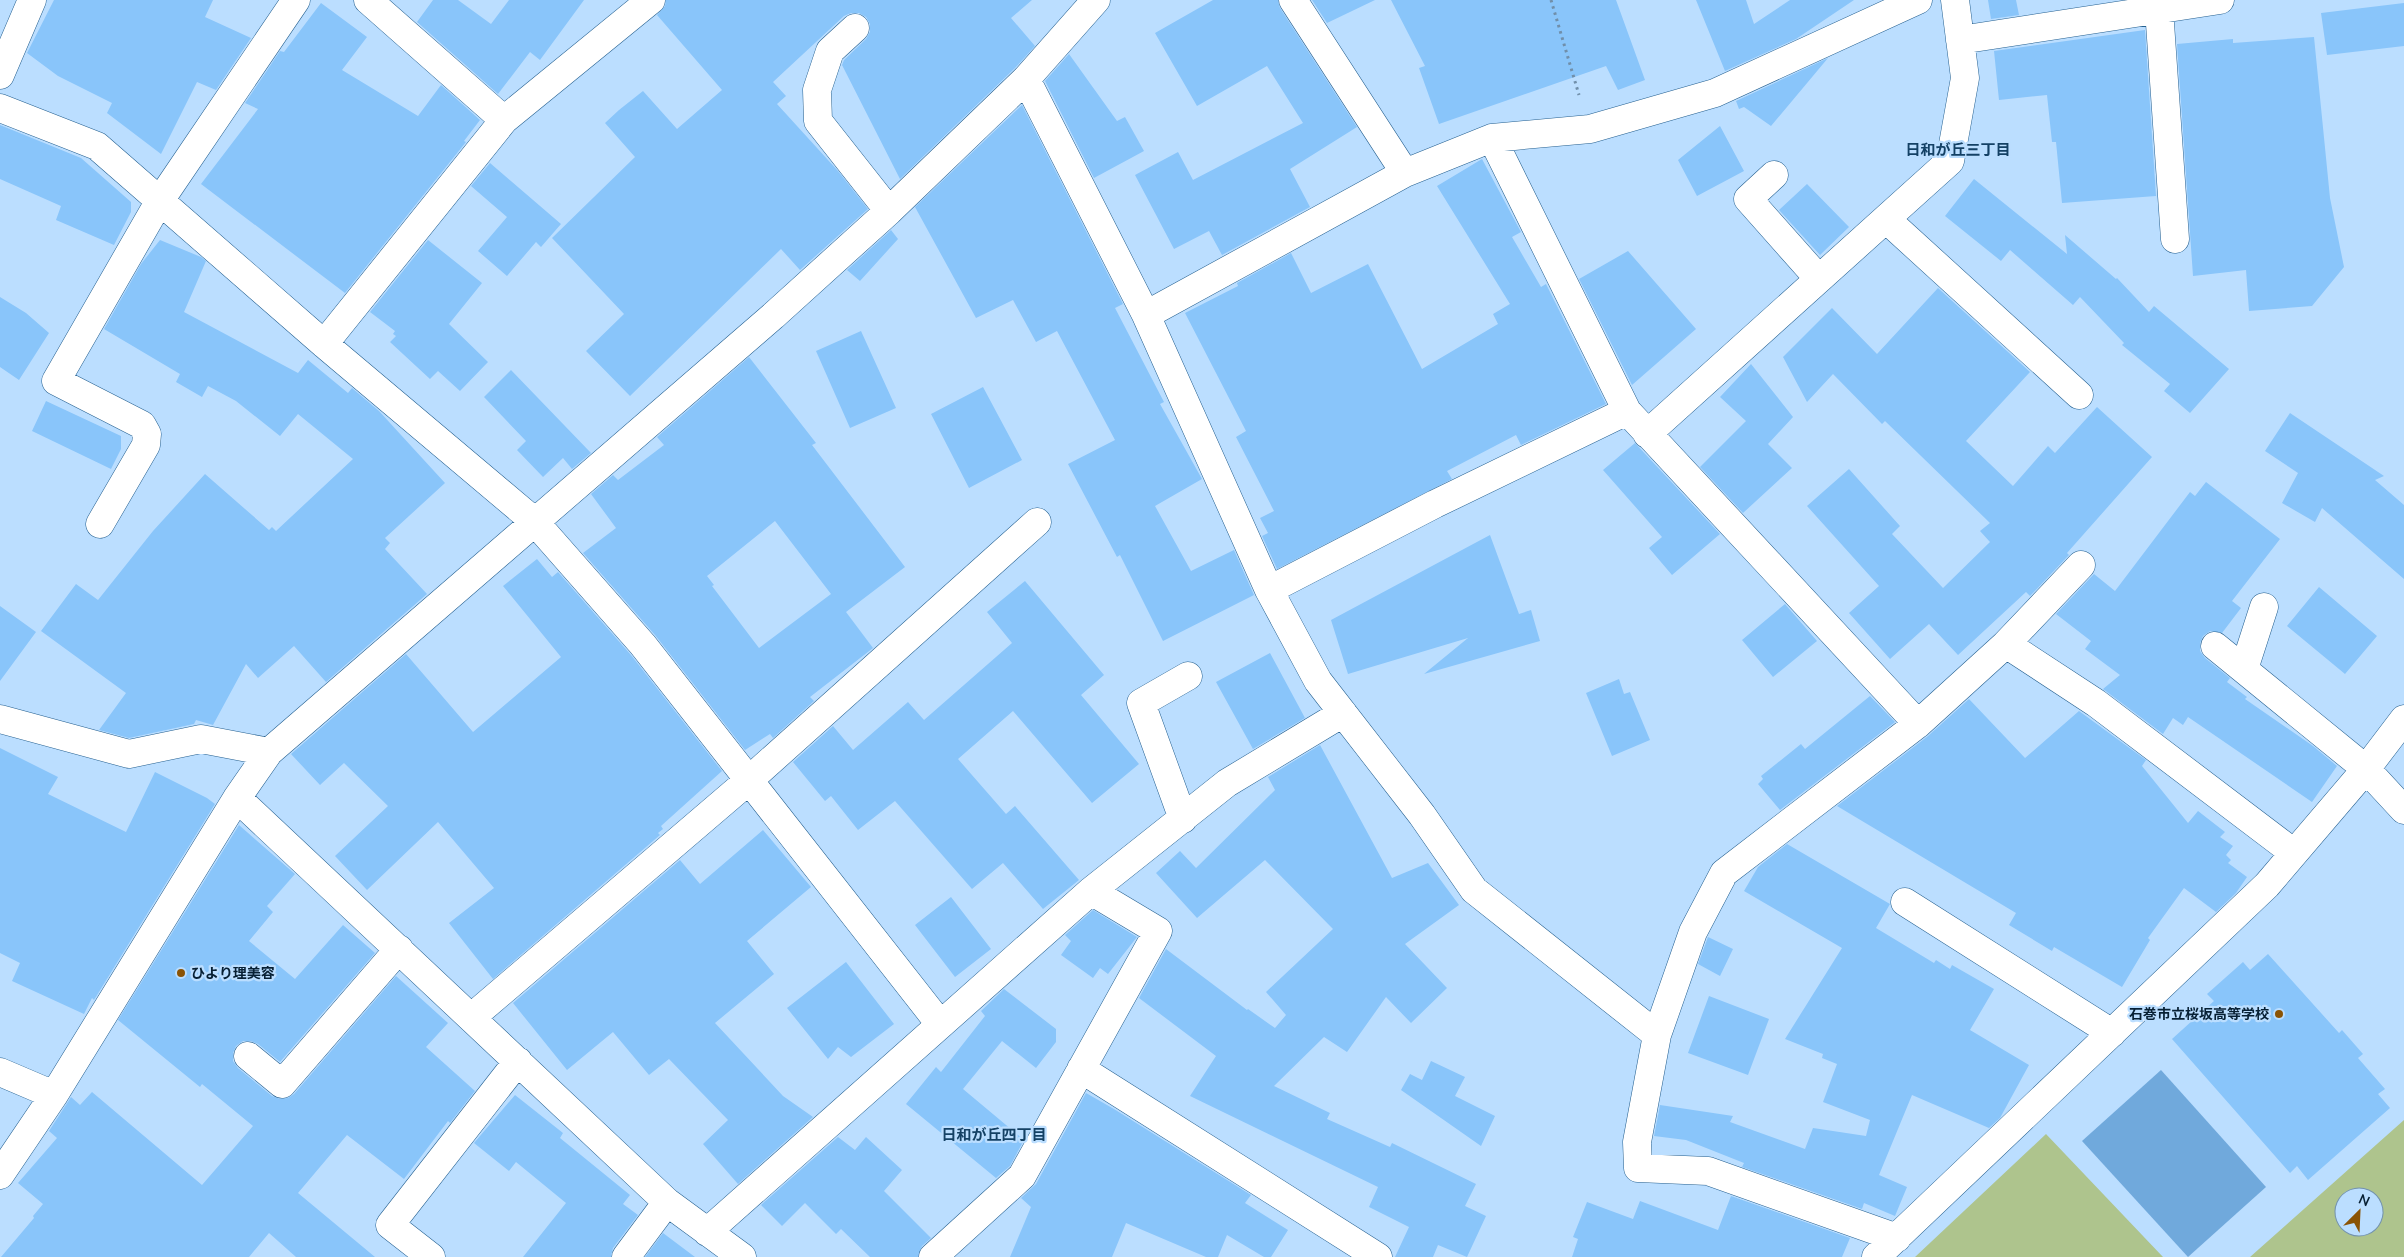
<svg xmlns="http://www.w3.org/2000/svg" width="2404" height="1257" font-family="'Nunito Sans','Noto Sans JP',sans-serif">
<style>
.green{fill:#aec48d;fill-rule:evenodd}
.water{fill:#70a9dc}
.building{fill:#89c5fa;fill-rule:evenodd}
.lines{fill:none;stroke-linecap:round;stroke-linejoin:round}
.minor-casing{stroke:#256090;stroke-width:29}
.path{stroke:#708faa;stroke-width:3;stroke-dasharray:2.5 4;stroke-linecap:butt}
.minor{stroke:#fff;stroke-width:28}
.poi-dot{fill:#8a5304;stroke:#bbdeff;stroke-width:2}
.labels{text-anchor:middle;stroke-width:4.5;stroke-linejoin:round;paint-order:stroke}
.poi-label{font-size:14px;font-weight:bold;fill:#072034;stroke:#bbdeff;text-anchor:start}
.neighbourhood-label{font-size:15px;font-weight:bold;fill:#144165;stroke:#bbdeff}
</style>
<rect width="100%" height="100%" fill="#bbdeff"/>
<path class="green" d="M2404,1120V1257H2250ZM2344,1197H2374V1227H2344Z
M2046,1134L2163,1257H1915Z"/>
<path class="water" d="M2161,1070L2266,1187L2188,1257L2082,1141Z"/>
<path class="building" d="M54,0H213L205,17L251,38L216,90L197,82L161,154L107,113L112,103L58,76L27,53Z
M433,0H458L491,24L509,0H584L540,60L530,52L498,94L417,22Z
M666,0H1032L1011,18L1035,46L1015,68L900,179L842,65L844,60L866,39L870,32V24L866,17L859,13H851L844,16L773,82L786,96L777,104L838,171L868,209L800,270L781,249L630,396L586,351L624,314L552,238L635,157L605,123L619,110L643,91L677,129L722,90L657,15L665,6Z
M1213,0H1278L1280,8L1357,127L1290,169L1310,207L1222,255L1209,231L1174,249L1135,175L1178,152L1193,180L1303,123L1267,66L1197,106L1155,33Z
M1312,0H1375L1327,23Z
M1391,0H1616L1645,80L1618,90L1606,66L1439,124L1419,68L1425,66Z
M1696,0H1746L1754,24L1790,0H1854L1796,39L1725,71Z
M1988,0H2016L2019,15L1991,19Z
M321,3L367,37L342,70L418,116L441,85L480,120L464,141L466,142L345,293L201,184L258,109L245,103L280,51L284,52Z
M2404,3V46L2327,55L2321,13Z
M2145,30L2156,196L2062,203L2056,142H2052L2047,95L1999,100L1994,51Z
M2314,37L2330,198L2344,267L2312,306L2249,311L2246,270L2193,276L2177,44L2233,39V43Z
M1069,54L1117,121L1125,117L1144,151L1094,178L1045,81Z
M1828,58L1771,126L1744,107L1739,109L1736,101Z
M1022,105L1123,304L1115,308L1164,402L1160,404L1202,479L1155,506L1191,571L1234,550L1254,595L1163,641L1120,555L1117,557L1068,464L1115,440L1057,331L1036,342L1013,300L976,318L915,207Z
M0,125L81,158L131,202V212L114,245L56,220L61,206L0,179Z
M1720,126L1744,171L1697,196L1678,160Z
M1482,159L1521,232L1512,237L1541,287L1546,284L1606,404L1521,445L1516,435L1447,471L1452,479L1277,569L1262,536L1268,533L1260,518L1274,511L1236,437L1246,431L1185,313L1238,286L1237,283L1291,253L1311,293L1368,264L1422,369L1498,324L1493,314L1510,304L1437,186Z
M490,163L561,224L541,247L536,242L507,276L478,251L507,217L471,186Z
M1974,179L2067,254L2065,235L2116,279L2117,278L2149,312L2154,306L2229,369L2190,413L2164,391L2170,384L2122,345L2124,343L2080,297L2073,305L2010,250L2001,261L1945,216Z
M1807,184L1849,227L1820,255L1779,210Z
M891,230L898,239L860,281L847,270Z
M160,240L201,257L206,261L184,312L298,373L308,360L348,393L352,388L379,411L445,483L385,538L390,543L385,549L427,594L326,682L294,646L258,678L246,664L213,725L196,720L194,724L129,738L99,730L126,693L41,631L76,584L98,600L153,531L205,474L269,530L272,527L276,531L353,459L298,414L280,436L236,401L208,386L202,397L176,382L180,374L104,329L141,264Z
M428,240L482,283L449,324L488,362L460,391L438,371L430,379L390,342L396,336L393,334L395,331L370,312Z
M1628,251L1696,329L1632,385L1579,279Z
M1938,288L2030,372L1966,441L2013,486L2048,446L2055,453L2097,407L2152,457L2067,553L2069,555L2030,596L2026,592L1958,655L1929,624L1890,659L1849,613L1879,586L1807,506L1849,469L1900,526L1892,534L1943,588L1990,542L1980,531L1990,523L1885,421L1882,424L1833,374L1807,402L1783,357L1832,308L1877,354Z
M0,297L26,313L49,333L19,380L0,367Z
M861,331L896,408L850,428L816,351Z
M749,357L816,443L812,445L905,567L846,612L873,648L810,697L814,701L773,738L770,734L745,750L655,635L583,553L616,528L591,494L613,475L618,480L664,445L657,437ZM775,521L831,594L759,648L712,586L714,585L707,576Z
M1751,364L1793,417L1768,444L1792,468L1743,513L1700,467L1746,421L1720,397Z
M511,370L591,453L572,469L563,458L543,477L517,450L526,441L484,397Z
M983,387L1022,460L969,488L931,414Z
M46,401L121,436V449L111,469L32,431Z
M2290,413L2384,476L2375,480L2404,505V579L2322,508L2315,522L2282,503L2298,473L2265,451Z
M1635,443L1720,534L1672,575L1649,548L1662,537L1603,470Z
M2206,482L2280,539L2232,601L2241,608L2222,633L2210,631L2203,636L2200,643V651L2205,658L2230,678L2227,682L2247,697L2245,699L2313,746L2337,766L2312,802L2188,717L2183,725L2173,718L2163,734L2103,689L2120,675L2085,649L2091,641L2056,614L2094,574L2115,591L2190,492L2195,496Z
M1490,535L1519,614L1531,610L1540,641L1424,674L1468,638L1348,674L1331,620Z
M537,559L552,577L558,572L631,655L722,771L661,826L663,829L658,833L660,835L493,979L449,923L494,888L438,822L367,890L335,856L388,806L344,763L320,785L291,754L406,654L473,732L561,657L503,586Z
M1025,581L1104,675L1081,695L1139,764L1092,803L1013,711L958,759L1006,814L1015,806L1079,880L1043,909L1003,863L972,889L895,801L858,830L831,796L825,801L793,762L833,726L853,750L908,702L924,720L1012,643L987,612Z
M2319,587L2377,636L2345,674L2287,626Z
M1785,604L1817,641L1773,677L1742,640Z
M0,606L36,632L0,681Z
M1270,653L1305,718L1253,749L1216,682Z
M1619,679L1624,694L1630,692L1650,740L1612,756L1586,693Z
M1870,696L1895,722L1780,810L1758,784L1763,779L1761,776L1801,744L1805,749Z
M1969,699L2025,758L2079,711L2146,760L2142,766L2188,823L2198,811L2225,832L2220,837L2233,846L2226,855L2231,860L2228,863L2247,877L2236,893L2216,912L2184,888L2148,938L2150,940L2122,987L2054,947L2052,951L2009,925L2016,913L1837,806L1928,736Z
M1320,745L1392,878L1428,863L1459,905L1405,944L1447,988L1411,1023L1386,997L1347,1052L1324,1037L1274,1086L1330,1113L1327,1119L1390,1147L1392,1143L1476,1184L1465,1206L1486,1216L1467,1257L1438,1245L1433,1257H1395L1409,1227L1369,1207L1378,1187L1190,1096L1216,1056L1139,998L1166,949L1247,1010L1248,1009L1275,1028L1286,1015L1266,992L1333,929L1265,860L1197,918L1156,873L1180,851L1196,868L1275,790L1268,777Z
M0,748L58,777L48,794L126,832L155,772L207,798L215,804L94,1000L92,998L84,1014L12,981L20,963L0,953Z
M239,825L295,874L267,906L273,912L249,941L295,979L343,925L375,953L280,1062L258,1044L251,1041H243L236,1046L233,1053V1061L238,1068L272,1096L280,1099L288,1098L294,1094L396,976L448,1023L426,1047L475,1091L450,1123L448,1121L404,1179L347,1135L298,1193L375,1257H296L269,1233L249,1257H1L34,1218L33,1216L43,1204L18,1183L57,1138L49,1131L71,1097L80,1105L92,1092L202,1185L253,1126L202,1084L200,1087L118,1020Z
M763,830L811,887L747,941L774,974L715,1023L783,1096L813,1117L738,1184L703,1144L728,1120L669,1059L649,1075L613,1032L567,1070L513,1003L680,860L700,884Z
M1787,844L1890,904L1876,928L1934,963L1936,960L1950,969L1952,965L1994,989L1970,1030L2029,1065L2000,1118L1989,1128L1912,1095L1879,1175L1907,1187L1895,1216L1864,1203L1862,1209L1742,1167L1744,1163L1686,1140L1654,1136L1660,1105L1733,1116L1730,1122L1805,1149L1813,1128L1866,1136L1870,1120L1823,1102L1837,1064L1822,1058L1823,1054L1785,1039L1842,948L1744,891L1758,867Z
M951,897L991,949L955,977L915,925Z
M1093,910L1137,937L1108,974L1100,968L1093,978L1061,955L1071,941L1065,935Z
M1708,937L1733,949L1720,976L1698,964Z
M2268,954L2339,1033L2342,1030L2363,1054L2358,1058L2385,1089L2378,1094L2390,1108L2308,1180L2297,1166L2290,1173L2172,1039L2214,1001L2207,994L2243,962L2250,970Z
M846,962L894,1024L851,1057L838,1047L828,1059L787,1008Z
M1004,989L1056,1029V1042L1036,1068L1002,1041L963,1089L1024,1140L1010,1166L996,1178L906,1104L936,1067L941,1072L985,1016L981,1011Z
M1709,996L1769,1019L1748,1075L1688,1053Z
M1431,1061L1465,1077L1455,1096L1495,1116L1481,1146L1401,1090L1410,1074L1422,1080Z
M1086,1093L1114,1109L1251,1195L1245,1203L1288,1230L1271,1257H1264L1227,1235L1218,1257H1206L1126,1223L1112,1257H1010L1031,1207L1021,1198L1036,1184Z
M515,1095L563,1133L560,1138L630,1195L623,1204L638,1215L613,1248L611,1257H523L566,1203L516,1162L509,1171L474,1143Z
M838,1137L855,1150L866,1137L902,1170L884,1191L931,1238L922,1246L918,1257H870L841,1229L836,1234L805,1203L782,1226L761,1205Z
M1731,1196L1850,1238L1842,1257H1572L1578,1239L1573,1237L1587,1202L1633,1219L1640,1201L1718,1230Z
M663,1233L695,1257H645Z"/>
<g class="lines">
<g class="minor-casing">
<path id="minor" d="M368,0L504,120
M1293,0L1405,173
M2159,9L2175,239
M855,28L830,51L817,90L818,121L889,211
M1960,40L2220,0
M0,75L32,0
M1026,79L1146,315L1269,590L1318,681L1422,815L1474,890L1657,1035
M0,108L97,146L324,344L534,521L643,645L940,1024
M1492,138L1627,411L1918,724
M1774,175L1748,199L1819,279
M1886,219L2079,395
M1146,315L1405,173L1492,138L1590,129L1715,93L1918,0
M324,344L504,120L651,0
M1647,434L1950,161L1965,78L1955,0
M100,524L146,445L147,434L142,425L56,381L159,202L296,0
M1269,590L1435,504L1627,411
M2006,644L2081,565
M2215,646L2366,769L2404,810
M2244,669L2264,607
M0,719L129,754L201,739L269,752
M237,798L667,1202L742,1257
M1183,819L1141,703L1188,676
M1905,902L2112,1033
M472,1017L748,781L1037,522
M248,1056L282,1084L399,949
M1081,1069L1378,1257
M0,1072L54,1095
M0,1175L54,1095L237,798L269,752L773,316L889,211L1026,79L1096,0
M707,1232L1091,891L1227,783L1343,713
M1897,1238L1708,1171L1638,1168L1637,1142L1657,1035L1693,932L1724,873L1918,724L2006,644L2096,703L2294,853
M431,1257L390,1225L518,1061
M626,1257L667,1202
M933,1257L1022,1176L1158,931L1091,891
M1876,1257L2267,885L2366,769L2404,719"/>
</g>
<path class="path" d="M1551,0L1579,95"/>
<use href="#minor" class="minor"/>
</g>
<g class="poi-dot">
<circle cx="181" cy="973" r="5"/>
<circle cx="2279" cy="1014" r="5"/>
</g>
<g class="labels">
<g class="poi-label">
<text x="191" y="978">ひより理美容</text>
<text x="2269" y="1019" text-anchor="end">石巻市立桜坂高等学校</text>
</g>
<g class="neighbourhood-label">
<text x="1958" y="155">日和が丘三丁目</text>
<text x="994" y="1140">日和が丘四丁目</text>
</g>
</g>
<g transform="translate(2359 1212) rotate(24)"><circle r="24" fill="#bbdeff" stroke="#7392ae"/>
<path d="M0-4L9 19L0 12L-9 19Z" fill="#8a5304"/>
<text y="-8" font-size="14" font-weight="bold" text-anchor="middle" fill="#072034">N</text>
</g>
</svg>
